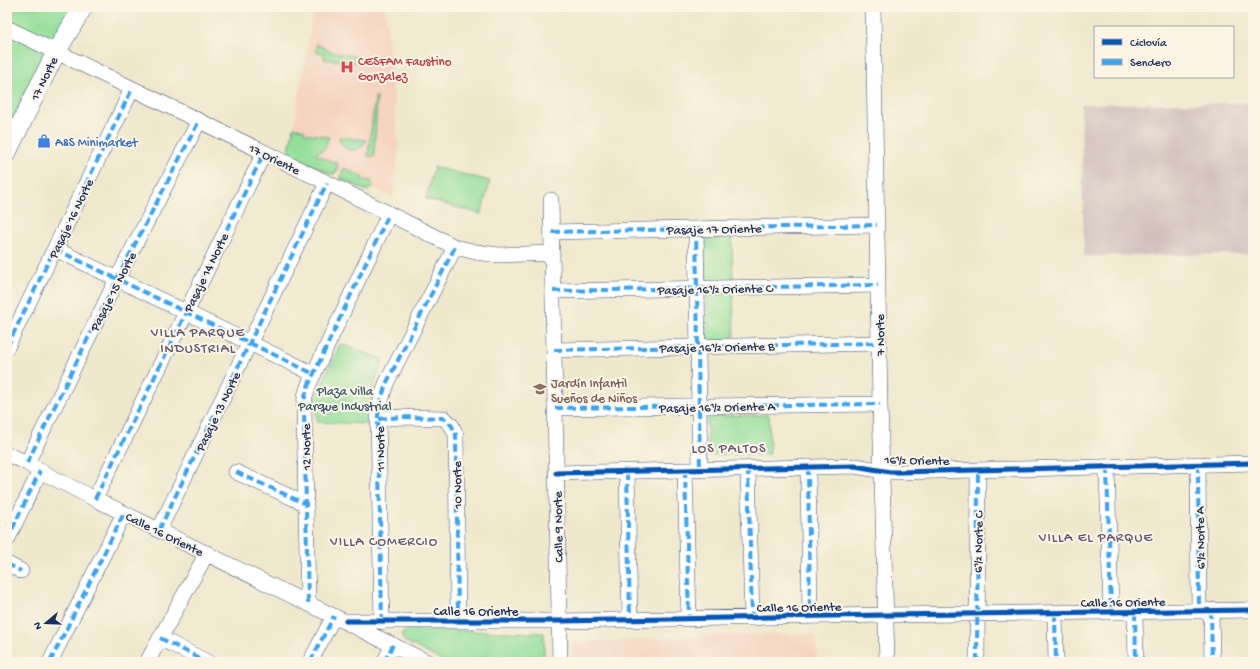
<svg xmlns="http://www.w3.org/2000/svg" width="1260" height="669" font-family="'Gochi Hand',sans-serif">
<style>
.built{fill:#f4d3c0}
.industrial{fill:#d0c0bc}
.green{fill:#93de9a;stroke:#57867c}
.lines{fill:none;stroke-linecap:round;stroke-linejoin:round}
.minor-casing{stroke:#3b4b6e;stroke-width:16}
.tertiary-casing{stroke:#3b4b6e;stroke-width:20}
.minor{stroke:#fff;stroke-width:15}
.tertiary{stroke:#fff;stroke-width:19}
.quiet{stroke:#3da3ed;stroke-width:4;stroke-dasharray:8 4;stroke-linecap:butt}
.cycleway-casing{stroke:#fcf5e5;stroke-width:8}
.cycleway{stroke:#0057b8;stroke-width:5}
.labels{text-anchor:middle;stroke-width:4;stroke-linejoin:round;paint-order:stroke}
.health-label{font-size:13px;fill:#be3a42;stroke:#fcf5e5;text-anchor:start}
.street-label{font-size:13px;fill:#1b2f5e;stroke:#fcf5e5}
.shop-label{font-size:13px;fill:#366cbe;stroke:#fcf5e5;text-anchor:start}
.education-label{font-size:13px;fill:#785e54;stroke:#fcf5e5;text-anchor:start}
.park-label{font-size:13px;fill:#395b6d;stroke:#fcf5e5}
.neighbourhood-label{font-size:14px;letter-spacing:1px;fill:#635977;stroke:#fcf5e5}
</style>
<rect width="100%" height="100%" fill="#fcf5e5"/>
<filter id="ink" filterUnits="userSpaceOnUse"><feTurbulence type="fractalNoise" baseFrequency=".025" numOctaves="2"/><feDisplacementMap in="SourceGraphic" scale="8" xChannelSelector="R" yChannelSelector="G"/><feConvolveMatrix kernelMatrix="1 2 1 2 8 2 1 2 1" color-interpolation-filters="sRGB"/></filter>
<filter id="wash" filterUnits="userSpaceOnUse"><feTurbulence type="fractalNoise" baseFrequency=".012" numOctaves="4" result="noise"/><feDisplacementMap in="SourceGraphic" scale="16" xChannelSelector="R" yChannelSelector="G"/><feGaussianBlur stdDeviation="0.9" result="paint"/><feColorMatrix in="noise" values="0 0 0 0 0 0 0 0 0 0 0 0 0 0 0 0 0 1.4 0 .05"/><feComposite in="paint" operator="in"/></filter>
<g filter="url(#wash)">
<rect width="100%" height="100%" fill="#efe8cc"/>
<path class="built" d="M314,7H385L399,149L393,197L289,148L294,127Z
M816,634L817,662H574L573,643L734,635Z"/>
<path class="industrial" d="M1253,103V254L1084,256L1081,104Z"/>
<path class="green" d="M17,7H75L7,144V27Z
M317,44L329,51L371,60L370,64L324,59V53L316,52Z
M375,97H377L374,157L368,156Z
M294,127L305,130L304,133L329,137L324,149L315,154L338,164L337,171L333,175L288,153Z
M339,137L366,140C359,155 343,154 339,137Z
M434,167L490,181L481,214L426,199Z
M344,168L362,177V180L372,181V187L367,191L341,179V175Z
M732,237L734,337L708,347L704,239Z
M340,344L383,359L373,387L367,424L317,422L315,399Z
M769,415L770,454L708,455L707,416Z
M408,629L544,633V662H445L404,641C401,636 402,631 408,629Z"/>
</g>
<g filter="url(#ink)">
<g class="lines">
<g class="minor-casing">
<path id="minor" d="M873,7L880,404L887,662
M7,28L336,187L455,247L476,252L498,255L552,253
M551,200L560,662
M696,229L700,470
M552,232L877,225
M55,249L314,374
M553,291L878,285
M7,347L132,89
M554,350L879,343
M555,408L880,404
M379,419L401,417L444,418L452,426L456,435L458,621
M7,454L27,463L40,471L87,495L427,662
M27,463L117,279L199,121
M1198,464L1199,611
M808,467L810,617
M1107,467L1111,612
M748,468L752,618
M685,470L689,619
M236,472L306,504
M627,472L630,620
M556,473L855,466L890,472H899L1253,463
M95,499L264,153
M159,530L327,183
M7,540L40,471
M7,564L21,571
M308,603L304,410L305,396L309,384L389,214
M1211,610L1212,662
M1135,612L1136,662
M1055,613L1056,662
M346,621H559L886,615L1253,610
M382,622L378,415L381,400L386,384L455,247
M160,638L207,662
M50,662L124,513
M147,662L207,553
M310,662L334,616
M384,662L393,645
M977,662L978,470"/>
</g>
<g class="tertiary-casing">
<path id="tertiary" d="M7,152L56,52L83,7"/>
</g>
<use href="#minor" class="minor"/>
<use href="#tertiary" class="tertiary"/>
<path class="quiet" d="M696,229L700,470
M552,232L877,225
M55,249L314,374
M553,291L878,285
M7,347L132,89
M554,350L879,343
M555,408L880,404
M379,419L401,417L444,418L452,426L456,435L458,621
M27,463L117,279L199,121
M1198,464L1199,611
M808,467L810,617
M1107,467L1111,612
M748,468L752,618
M685,470L689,619
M236,472L306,504
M627,472L630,620
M95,499L264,153
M159,530L327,183
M7,540L40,471
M7,564L21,571
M308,603L304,410L305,396L309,384L389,214
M1211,610L1212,662
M1135,612L1136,662
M1055,613L1056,662
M382,622L378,415L381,400L386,384L455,247
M160,638L207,662
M50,662L124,513
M310,662L334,616
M384,662L393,645
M977,662L978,470"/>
<g class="cycleway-casing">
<path id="cycleway" d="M556,473L855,466L890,472H899L1253,463
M346,621H559L886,615L1253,610"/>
</g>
<use href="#cycleway" class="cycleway"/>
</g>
</g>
<defs>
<g id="hospital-bare" transform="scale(1.08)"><path d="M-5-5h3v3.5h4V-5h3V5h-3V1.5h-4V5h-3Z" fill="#e0444e" stroke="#fcf5e5" stroke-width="2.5" paint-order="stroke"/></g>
<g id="shop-bare" transform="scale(1.08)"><path d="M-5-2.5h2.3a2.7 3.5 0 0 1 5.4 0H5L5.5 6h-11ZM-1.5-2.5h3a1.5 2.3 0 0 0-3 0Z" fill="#3f7fe0" stroke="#fcf5e5" stroke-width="2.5" paint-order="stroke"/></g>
<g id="school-bare" transform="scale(1.08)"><path d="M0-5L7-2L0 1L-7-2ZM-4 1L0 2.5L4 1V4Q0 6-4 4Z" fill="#8d6e63" stroke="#fcf5e5" stroke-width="2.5" paint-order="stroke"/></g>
</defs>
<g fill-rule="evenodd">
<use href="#hospital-bare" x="347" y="67"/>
<use href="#shop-bare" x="44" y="141"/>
<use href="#school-bare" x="540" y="389"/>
</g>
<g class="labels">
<g class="health-label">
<text x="358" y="65">CESFAM Faustino<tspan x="358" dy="15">Gonzalez</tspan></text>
</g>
<g class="street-label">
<text transform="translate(43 78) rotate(-64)" y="5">17 Norte</text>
<text transform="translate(275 158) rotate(26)" y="5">17 Oriente</text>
<text transform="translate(70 218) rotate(-64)" y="5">Pasaje 16 Norte</text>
<text transform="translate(714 228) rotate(-1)" y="5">Pasaje 17 Oriente</text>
<text transform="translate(205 272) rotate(-64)" y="5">Pasaje 14 Norte</text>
<text transform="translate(715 288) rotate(-1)" y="5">Pasaje 16½ Oriente C</text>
<text transform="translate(112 291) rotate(-63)" y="5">Pasaje 15 Norte</text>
<text transform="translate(879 335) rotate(-91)" y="5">7 Norte</text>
<text transform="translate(717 346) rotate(-1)" y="5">Pasaje 16½ Oriente B</text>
<text transform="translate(717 406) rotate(-1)" y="5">Pasaje 16½ Oriente A</text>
<text transform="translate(217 411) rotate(-64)" y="5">Pasaje 13 Norte</text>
<text transform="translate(305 447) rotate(-91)" y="5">12 Norte</text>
<text transform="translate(379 449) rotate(-91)" y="5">11 Norte</text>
<text transform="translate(917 459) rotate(1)" y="5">16½ Oriente</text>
<text transform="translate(456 485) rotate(-91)" y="5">10 Norte</text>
<text transform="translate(557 527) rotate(-91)" y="5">Calle 9 Norte</text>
<text transform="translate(165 533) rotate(26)" y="5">Calle 16 Oriente</text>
<text transform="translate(1199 538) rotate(-91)" y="5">6½ Norte A</text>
<text transform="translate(977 542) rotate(-89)" y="5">6½ Norte C</text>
<text transform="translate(1123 601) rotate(-1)" y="5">Calle 16 Oriente</text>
<text transform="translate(799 606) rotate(-1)" y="5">Calle 16 Oriente</text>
<text x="476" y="615">Calle 16 Oriente</text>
</g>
<g class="shop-label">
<text x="55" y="146">A&amp;S Minimarket</text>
</g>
<g class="education-label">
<text x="551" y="387">Jardín Infantil<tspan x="551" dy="15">Sueños de Niños</tspan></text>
</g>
<g class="park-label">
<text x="345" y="395">Plaza Villa<tspan x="345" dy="15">Parque Industrial</tspan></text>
</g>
<g class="neighbourhood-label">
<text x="198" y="336">VILLA PARQUE<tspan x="198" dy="16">INDUSTRIAL</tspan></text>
<text x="729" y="452">LOS PALTOS</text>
<text x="1096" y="541">VILLA EL PARQUE</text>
<text x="384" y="545">VILLA COMERCIO</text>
</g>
</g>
<rect width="1260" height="669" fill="none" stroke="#fcf5e5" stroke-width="24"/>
<rect x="1094" y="26" width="140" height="52" fill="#fcf5e5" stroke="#a2a6af"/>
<rect x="1102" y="39" width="20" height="6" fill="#0057b8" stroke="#a2a6af"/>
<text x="1130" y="46" font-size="12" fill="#1b2f5e">Ciclovía</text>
<rect x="1102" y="59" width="20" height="6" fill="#3da3ed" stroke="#a2a6af"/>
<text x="1130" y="66" font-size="12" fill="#1b2f5e">Sendero</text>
<g transform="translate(46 623) rotate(251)" stroke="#fcf5e5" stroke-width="3" paint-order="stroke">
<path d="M0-3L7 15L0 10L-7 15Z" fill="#1b2f5e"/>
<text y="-6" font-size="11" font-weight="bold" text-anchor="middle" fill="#1b2f5e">N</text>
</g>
</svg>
